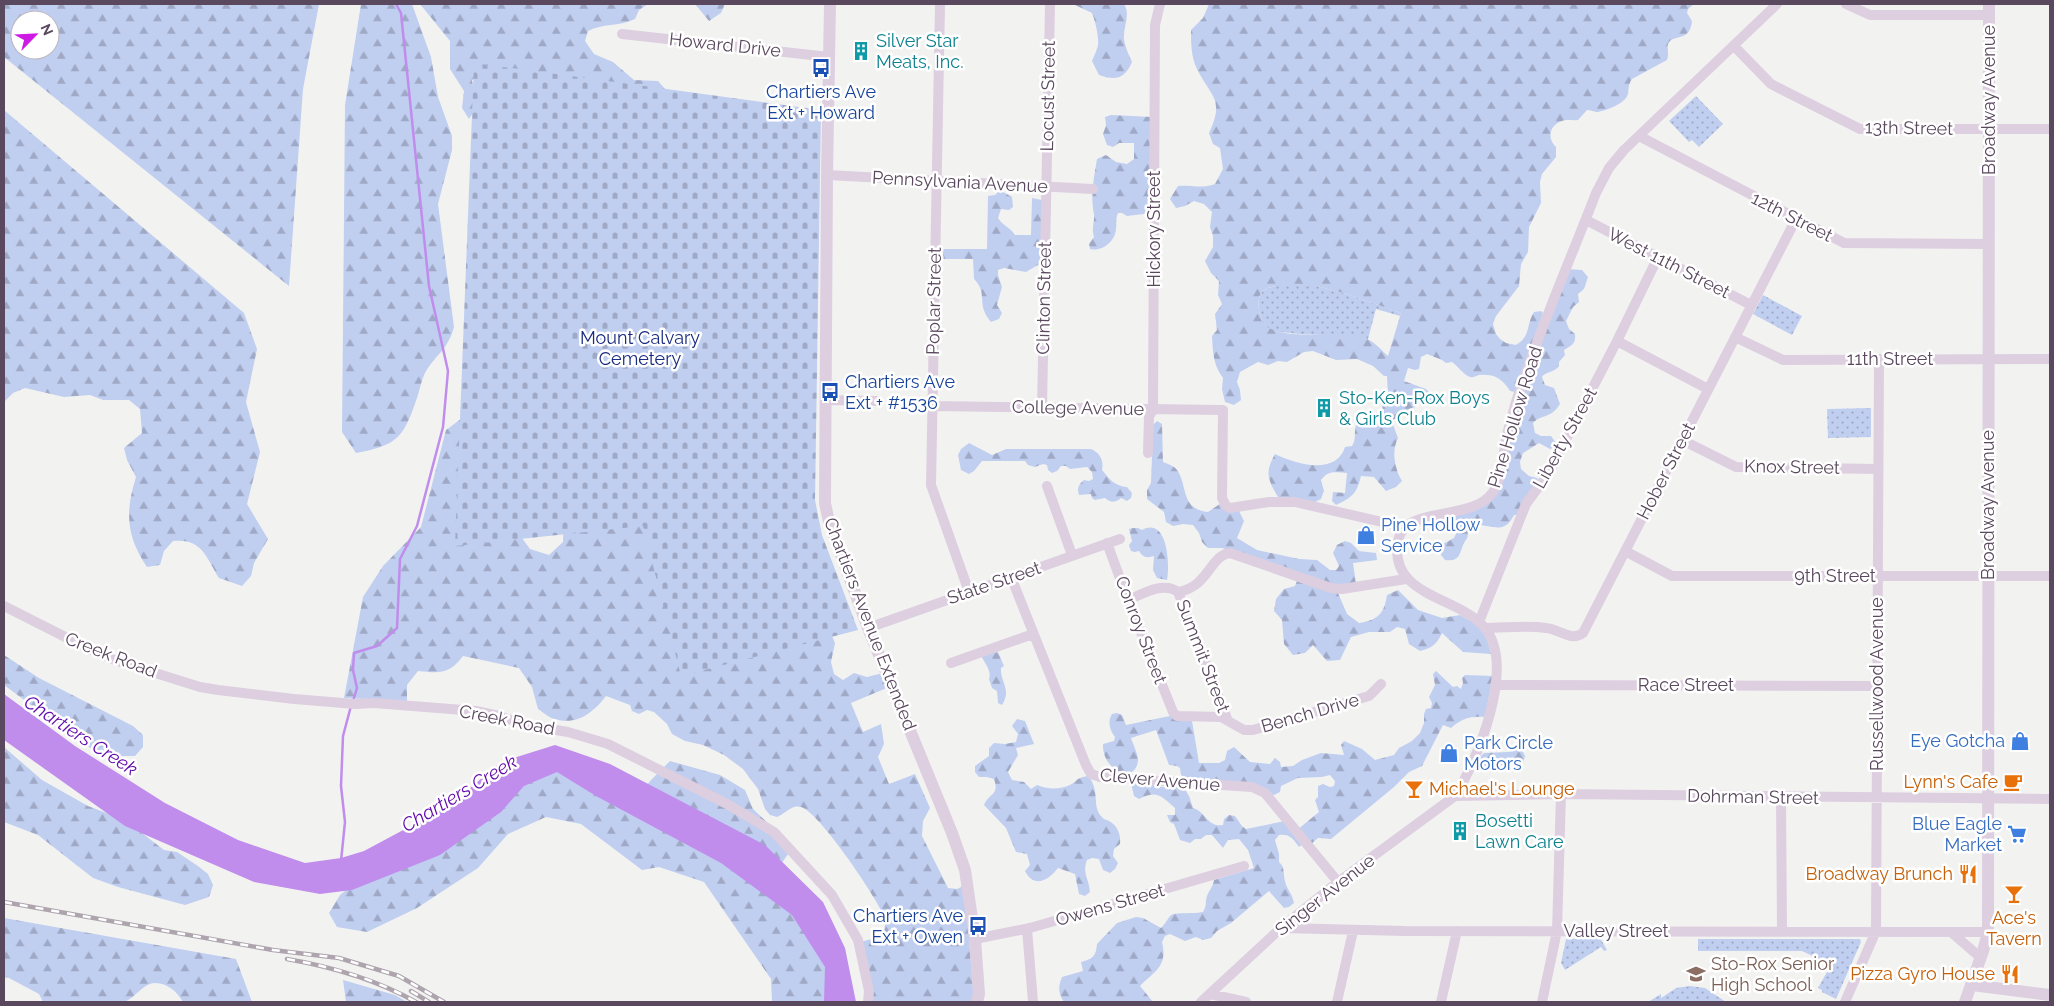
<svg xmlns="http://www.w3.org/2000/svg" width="2054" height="1006" font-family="Raleway,sans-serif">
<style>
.grass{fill:url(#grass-dots)}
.forest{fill:url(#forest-firs);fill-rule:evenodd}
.cemetery{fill:url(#cemetery-stones)}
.water{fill:#c08dec}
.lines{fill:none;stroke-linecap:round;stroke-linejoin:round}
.stream{stroke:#c08dec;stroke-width:2.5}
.minor{stroke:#ddcfe0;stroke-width:10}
.tertiary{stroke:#ddcfe0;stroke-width:12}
.rail-casing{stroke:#ada4ae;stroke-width:4.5}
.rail{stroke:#fff;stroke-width:2.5;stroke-dasharray:8;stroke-linecap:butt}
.labels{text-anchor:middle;stroke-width:5;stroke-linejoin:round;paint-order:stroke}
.culture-label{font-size:18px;fill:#0d838f;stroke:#fff;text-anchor:start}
.street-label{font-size:18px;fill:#5a485e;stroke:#fff}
.transit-label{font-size:18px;fill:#164399;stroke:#fff}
.park-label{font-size:18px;fill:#182a81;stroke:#fff}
.shop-label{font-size:18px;fill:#366cbe;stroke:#fff;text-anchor:start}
.food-label{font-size:18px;fill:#c56008;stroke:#fff;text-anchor:end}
.education-label{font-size:18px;fill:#785e54;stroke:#fff;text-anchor:start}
.water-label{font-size:19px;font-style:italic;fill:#630dad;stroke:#fff}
</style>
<defs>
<pattern id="grass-dots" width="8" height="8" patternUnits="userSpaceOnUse" patternTransform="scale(1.25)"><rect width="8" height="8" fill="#c0cef0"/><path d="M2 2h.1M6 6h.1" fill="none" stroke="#9fa9c6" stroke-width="1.8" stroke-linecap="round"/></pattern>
<pattern id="forest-firs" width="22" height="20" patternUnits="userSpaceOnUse" patternTransform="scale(1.25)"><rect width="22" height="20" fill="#c0cef0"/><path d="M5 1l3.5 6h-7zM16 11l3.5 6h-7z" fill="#9fa9c6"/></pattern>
<pattern id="cemetery-stones" width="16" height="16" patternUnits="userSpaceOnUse" patternTransform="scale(1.25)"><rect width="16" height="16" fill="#c0cef0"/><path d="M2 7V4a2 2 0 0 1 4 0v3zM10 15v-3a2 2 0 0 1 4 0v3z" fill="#9fa9c6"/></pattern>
</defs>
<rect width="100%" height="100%" fill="#f2f3f1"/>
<path class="grass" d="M1696,96L1723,124L1699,147L1692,140L1689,142L1669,121Z
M1276,286H1317L1347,294L1401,313L1400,316L1376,309L1368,339C1346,335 1324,335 1302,334C1292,333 1281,333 1271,330C1261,325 1257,309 1259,299C1260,290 1267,288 1276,286Z
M1763,295L1802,316L1792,335L1753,314Z
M1871,408V437L1828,438L1827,409Z
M1600,938L1607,950L1604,951L1601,947L1565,970L1561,963L1566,939Z
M1698,939H1860L1861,942L1836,999L1822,992V990L1818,988L1831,965L1802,951H1698Z
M1690,986L1705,988L1726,1002H1648L1661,994V998L1676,988Z"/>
<path class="forest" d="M4,4H319L303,89L289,286L4,57ZM20,20H50V50H20Z
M361,4H412L431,57L438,97L452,136V150L438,204L454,327C448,350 435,355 425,373C422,379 420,388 418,395C404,436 400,445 356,453L342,432L345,105Z
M420,4H648L639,10L635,19C618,27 603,23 588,31L585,41L594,54L613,62L634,80L658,81L666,90L481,73L472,80L477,107L469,119L462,108L464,91L450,69V41Z
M695,4H725L721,13L709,21Z
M1064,4H1124C1131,15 1123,26 1124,39C1125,47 1129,55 1132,62C1125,79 1115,81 1099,75L1092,61C1094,56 1097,50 1098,45C1099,38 1095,19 1092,13L1075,5Z
M1209,4H1694L1688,9L1687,13L1692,21C1690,41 1676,35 1670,41C1665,45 1670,53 1667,60L1632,79C1628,85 1629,88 1628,94C1625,104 1607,110 1598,112C1594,112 1591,110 1587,110L1578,120C1573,121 1567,119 1562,121C1549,125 1547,139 1556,147V157L1542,174L1540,182L1541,203L1529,227L1528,252L1521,264L1519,286L1496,316L1493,324L1496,334L1500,339L1506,343L1516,345C1531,337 1526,324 1534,312L1541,311L1543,313L1515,392L1510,391C1502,378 1494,374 1479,375C1475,376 1472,379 1468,376C1462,373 1458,366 1452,362L1446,363L1442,360L1427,354L1421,357L1419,369L1415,370L1408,368L1404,381L1426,389L1436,400L1433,403H1419L1415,407L1410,409L1408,413H1401L1399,418L1394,419L1392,422L1398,438C1391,452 1395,469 1402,481L1396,487L1386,491L1374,477L1361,476C1357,493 1353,497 1336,505L1332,501L1333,492L1345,493L1347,473C1336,472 1328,470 1321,480L1324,491L1321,499L1313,503L1290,497H1278C1267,479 1265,472 1275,454C1295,464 1336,476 1345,447L1352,446C1357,439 1353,431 1357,423L1363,425L1384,423L1382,403L1388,397L1387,376H1384L1373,366L1357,359L1336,360L1313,351L1304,352L1287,362L1278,361L1268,365L1258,362L1240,372L1237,382L1240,390L1241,400L1234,405L1225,402L1222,389L1223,378C1213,365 1213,352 1212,336L1217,330L1215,314L1222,304L1218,295L1219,281L1211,273L1205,261L1213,247V236L1210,227L1212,212L1204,204L1194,201L1185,206L1176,208L1170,199L1178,186C1191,185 1202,189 1215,184L1223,169L1220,148L1213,144L1209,133C1225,99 1211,97 1197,69C1191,56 1191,44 1191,30L1203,18ZM1275,286H1317L1347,294L1401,313L1388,356C1382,351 1375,342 1367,339C1342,328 1296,341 1271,329C1261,325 1257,309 1259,299C1260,290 1267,288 1275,286Z
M4,110L244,313L257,349L246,402L260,452L247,504L268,539L254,563L251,576L242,586L219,578C206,557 202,538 173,541L164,551L160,565L147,567C126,536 125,512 136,477L127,460L124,448L142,433L140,409L129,400H103L90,395L64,397L25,388L13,393L4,402Z
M1111,115L1152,117L1150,210L1144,214L1127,216L1122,213H1118C1115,220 1117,222 1116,229C1115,242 1102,252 1090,249L1089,244L1094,237C1091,227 1095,221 1094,214C1090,195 1094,178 1097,159L1106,155L1116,162L1127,164L1134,159V143H1119L1113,147L1107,145L1103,134L1106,125L1105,117Z
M998,192H1003L1012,197L1013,207L1009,210L1001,209L998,218C1003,226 1010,227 1015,235H1031L1032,198L1042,200L1043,262L1026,272L1004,268L998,270V275L1002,287L997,305L1002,313L999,319L991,322C975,303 989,294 974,279L973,259H943V249H987L988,196L995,195Z
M1567,269L1582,270L1588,277L1584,289L1578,294L1579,302L1573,307L1566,321L1569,329L1575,334C1576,344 1572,345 1564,350L1565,355L1559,362V366C1554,373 1546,371 1542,377L1545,385L1554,388L1560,404C1551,419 1541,414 1533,423L1535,433L1541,436H1551L1556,443L1555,447L1550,449L1539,443L1523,453L1520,462L1521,469L1529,476L1537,478L1539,483L1518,515H1514C1503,537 1490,523 1473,525L1468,532C1468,538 1467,538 1464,543C1459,553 1461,562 1445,560L1441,555L1443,544L1454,538L1457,532L1455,528L1445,524L1448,515L1495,490L1510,428Z
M469,413L513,526L530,549L549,555L563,542L564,508L571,483L828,627L835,643L831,662L834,674L843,680L854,673L867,677L883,673L889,687L851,703L863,732L881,724L884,744L878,757L889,784L915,774L930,808L923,821L922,836L948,888L957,889L965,885L974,1002H872L860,942L879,937L884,933C885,927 886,920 883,914C874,894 819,812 801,807C792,804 785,814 777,817L770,815L765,809L758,789L743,769L724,755L703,745L685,741L672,734L667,724L654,712L647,710L639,714L632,711L630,705L606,696C594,712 577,726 555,719C549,718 543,712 538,709L532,687L519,668L463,656C449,675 439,673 418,671L407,685V701L344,698L363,597L383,566L421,527L446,430Z
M1157,421L1162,424L1163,462C1168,464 1174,466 1177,470C1188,485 1180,509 1208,512L1224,501L1238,509L1244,521L1237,538L1257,550L1299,559L1317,560L1330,570H1336L1339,566L1333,553L1337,545L1345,541L1351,543L1359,551L1376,553L1377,560L1353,563L1356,584L1338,593L1347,614L1359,623C1378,620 1384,614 1387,595L1398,590L1418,610L1442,618L1460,615L1476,624L1487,638L1491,654L1463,652L1442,633C1437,644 1432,648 1420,651L1409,644L1405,629L1397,627L1390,632H1369L1351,637L1340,660L1327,661L1313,645L1305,653L1293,655L1284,644L1282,620L1274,611L1276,599L1284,589L1295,586L1300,573L1222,548H1208L1202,542L1199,533L1193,525L1183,524L1173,526L1166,522L1164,512L1147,499V490L1151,483L1153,425Z
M969,443L992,455L1006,449H1091C1100,453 1104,460 1102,470C1110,480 1115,486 1127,487L1132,493L1131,498L1127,501L1121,498C1115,503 1111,503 1105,498L1095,500L1092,498L1091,494L1079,495C1077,488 1078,485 1084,480L1089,481L1093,479L1092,472L1087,467L1070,469L1066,466H1061L1057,471L1052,473L1048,470L1047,465L1043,464L1035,467L1028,465L1025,461H982L974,471L969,474L961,470L958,455L961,449Z
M1132,528H1138L1142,530C1168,516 1170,566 1167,580L1157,578L1153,570L1154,556C1148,558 1143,558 1139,551L1135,552L1131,551L1129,545L1132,541L1129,529Z
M998,652L1004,666L1001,668C1000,682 1012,689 1002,705L998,703L997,691L992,688L989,679C992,670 984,663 981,655Z
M4,655L39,678L133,726L143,735V747L135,756H110L86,746L4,685Z
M1436,671L1453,687L1457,686L1461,689L1463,683L1462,678L1465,675L1493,676L1485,717C1471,716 1462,718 1451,728L1443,725L1422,766L1409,772L1394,787L1331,839L1318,838L1310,845L1297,830L1319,812L1315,800L1318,797V786L1323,784L1330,787L1334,786L1335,781L1330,775L1322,777L1298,778L1281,786L1280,792L1274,795L1187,780L1181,775L1180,768L1177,766L1169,765L1156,730L1131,738C1133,744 1138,754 1138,761C1135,785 1102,771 1103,744L1114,741L1115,737C1110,730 1107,722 1112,714L1117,713L1122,715L1126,725L1170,716L1192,721L1199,763H1219L1225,760L1227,751L1234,747L1250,762L1270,764L1275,758L1280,762L1281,767L1293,766L1302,760L1321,753L1344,755L1341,745L1344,741L1362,749L1375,760L1394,755L1399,748L1412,741L1420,733L1424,723V714L1426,709L1431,708L1432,703L1429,697L1435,685L1433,674Z
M1017,719L1025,721L1034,744L1016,748L1018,755L1008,772L1012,780L1024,782L1031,789L1037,785C1047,789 1059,790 1070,785C1078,781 1075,778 1088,776C1101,791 1091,806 1102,817C1104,820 1106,819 1109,821C1118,826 1121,835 1120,844L1114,849L1113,856L1118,863L1115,869L1110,873L1103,870L1099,859L1092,858L1087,860C1082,874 1089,878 1090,892L1085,896L1079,894L1075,874L1058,868C1049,880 1034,889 1025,871L1030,865L1027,854L1016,852L1006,828L984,805C988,793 1000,796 994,779L987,777H979L975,772V766L989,756V748L994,743L1005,744L1016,742L1018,734L1012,726Z
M4,747L42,780L88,806L125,820L164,850L177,852L198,866L208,874L213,885L209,897L185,905L118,887L93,878L38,835L4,822Z
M1515,747L1521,748L1525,756L1523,763C1518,766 1514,767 1509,763L1507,766L1500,765L1492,769C1485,767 1480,765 1479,758L1484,753L1509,752Z
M670,761L720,775L745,790L753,809L793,847L772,877L829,948L842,1002H772L771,979L704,882L659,867L642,870L581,824L546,817L508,834L478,868L417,908L367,932L337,927L329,913L340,895L364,876L550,767L635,799L651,780Z
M1131,783H1154C1163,791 1172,785 1183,786L1189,796L1193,808C1205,811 1208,828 1223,825L1224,819L1229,815L1235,816L1242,826L1246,829L1285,821L1304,843L1299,847C1293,839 1290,834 1279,835L1275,840L1279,854V862C1285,867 1283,873 1285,881C1286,888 1293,895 1294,903L1289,907L1284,908L1269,891L1231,923L1217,931L1211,938L1203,940L1196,937L1185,941L1170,934L1165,936L1162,942C1168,966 1155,971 1140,986L1153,1002H1064C1058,993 1058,987 1062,977L1083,971L1081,962C1093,959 1096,956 1097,944L1117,923L1136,917L1143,918L1161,928C1165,924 1168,918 1171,915C1177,912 1195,914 1203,912C1207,906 1205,902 1207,896C1209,890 1213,887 1214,880L1254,868L1248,850L1239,839L1228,840L1223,848L1212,835H1206L1201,839H1195L1190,843L1180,840L1174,824L1170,822L1167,815H1175V808C1160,795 1157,790 1139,799L1134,796Z
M4,918L236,959L252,1002H183C177,992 168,983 155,983C142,983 134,1001 122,1002C96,1005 69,1002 43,1002L39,994L9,978L4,977Z
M343,980L395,995L407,1002H346Z"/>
<path class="cemetery" d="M474,63L821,110L815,500L822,535L858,630L681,676L643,526L455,546Z"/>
<path class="water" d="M4,694L75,746L165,803L238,840L305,863L341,858L364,851L450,805L501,762L555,745L610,764L765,845L823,902L845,948L856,1002H824L825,967L792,915L721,863L596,796L557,772L524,786L501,812L440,855L352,890L320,894L254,882L125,826L4,740Z"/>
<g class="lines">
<path class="stream" d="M353,701L357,688L353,670L354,653L377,646L397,628L400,559L417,526L443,427L448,371L429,286L401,13L396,4
M341,861L345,822L341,786L343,736L351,706"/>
<path class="minor" d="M940,4L931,485L969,592
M1846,4L1870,15H1989
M622,34L829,57
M1734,46L1771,84L1860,129H2050
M1639,136L1844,243L1989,244
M827,175L1093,189
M1586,220L1751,305
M1735,337L1783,360L2050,359
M1617,341L1708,389
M825,400L877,401
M933,406L1223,410L1222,498L1226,506L1230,508L1269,502H1295L1404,527
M1042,408L1050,4
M1682,440L1736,467L1878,469
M1148,453L1149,417L1153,409L1155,25L1160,4
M1047,486L1072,555
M1107,543L1128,600L1173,712L1177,716L1221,717L1244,730H1253L1369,696L1381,684
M1625,551L1672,576H2050
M1011,577L1086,765L1091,774L1100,777L1252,787L1265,793L1338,882
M1178,592L1228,721
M1128,600C1143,594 1163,581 1178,592C1209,587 1210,555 1230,553L1331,588L1342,589L1406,579
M4,606L91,650L117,661L200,687L218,690L294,699L355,704L374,703L476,711L499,716L526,725L568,732L608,744L727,804L774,832L832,895L858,940L869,991L868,1002
M1479,622L1526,504L1548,474L1617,341L1658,257
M868,628L1120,539
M1485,628C1505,628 1526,625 1546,628C1559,629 1571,642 1583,633L1796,219
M951,663L1033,634
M1495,685L1877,686
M1455,796L1561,794L2050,799
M1781,798L1782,931
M1281,928L1405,931L1988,932
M1027,929L1033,1002
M1951,932L1981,958
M975,939L1030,928L1244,866
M1210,994L1246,1002
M1201,1002L1281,928L1338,882L1455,796C1478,759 1516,667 1485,628C1459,596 1389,597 1398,542C1403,504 1472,523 1493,492C1503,477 1503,455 1506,438C1509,427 1512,416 1515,405C1538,333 1569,263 1596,193L1609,168L1624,150L1777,4
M1337,1002L1353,931
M1441,1002L1457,931
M1542,1002L1557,931L1561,794
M1845,1002L1876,931L1879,359"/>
<path class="tertiary" d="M830,4L827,175L825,503L829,522L868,628L952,833L965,870L975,939L979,994L977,1002
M1972,985L2050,995
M1965,1002L1983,951L1988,932L1989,4"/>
<g class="rail-casing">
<path id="rail" d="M4,902L273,950L339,958L399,976L444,1002
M287,959C333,967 375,979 416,1002
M411,991L429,1002"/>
</g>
<use href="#rail" class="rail"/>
</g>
<defs>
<g id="building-bare" transform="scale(1.5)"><path d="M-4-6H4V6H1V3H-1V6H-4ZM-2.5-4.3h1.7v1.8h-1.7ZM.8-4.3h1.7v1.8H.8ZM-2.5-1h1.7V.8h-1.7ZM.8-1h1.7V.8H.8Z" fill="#0f9aa8" stroke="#fff" stroke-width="2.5" paint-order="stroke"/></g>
<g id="bus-bare" transform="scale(1.5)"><path d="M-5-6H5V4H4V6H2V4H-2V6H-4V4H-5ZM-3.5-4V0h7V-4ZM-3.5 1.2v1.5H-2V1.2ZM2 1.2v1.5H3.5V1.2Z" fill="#1a4fb4" stroke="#fff" stroke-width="2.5" paint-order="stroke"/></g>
<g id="shop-bare" transform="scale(1.5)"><path d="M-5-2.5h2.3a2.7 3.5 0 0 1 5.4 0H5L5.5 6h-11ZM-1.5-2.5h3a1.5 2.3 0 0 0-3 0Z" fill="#3f7fe0" stroke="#fff" stroke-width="2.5" paint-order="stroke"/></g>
<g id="cafe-bare" transform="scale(1.5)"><path d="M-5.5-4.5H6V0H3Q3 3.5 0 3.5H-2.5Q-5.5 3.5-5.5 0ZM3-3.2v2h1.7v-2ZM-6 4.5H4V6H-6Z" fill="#e8710a" stroke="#fff" stroke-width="2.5" paint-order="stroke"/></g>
<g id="bar-bare" transform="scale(1.5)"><path d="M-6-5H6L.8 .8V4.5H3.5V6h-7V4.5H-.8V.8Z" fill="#e8710a" stroke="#fff" stroke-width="2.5" paint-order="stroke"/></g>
<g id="supermarket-bare" transform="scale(1.5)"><path d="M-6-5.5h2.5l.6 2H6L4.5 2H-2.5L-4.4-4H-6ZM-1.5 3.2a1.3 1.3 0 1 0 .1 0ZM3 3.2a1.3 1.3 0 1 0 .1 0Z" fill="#3f7fe0" stroke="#fff" stroke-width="2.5" paint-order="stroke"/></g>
<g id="restaurant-bare" transform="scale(1.5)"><path d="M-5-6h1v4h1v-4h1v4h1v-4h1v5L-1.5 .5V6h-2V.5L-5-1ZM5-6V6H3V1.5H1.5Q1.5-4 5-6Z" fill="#e8710a" stroke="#fff" stroke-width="2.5" paint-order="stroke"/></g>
<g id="school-bare" transform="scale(1.5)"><path d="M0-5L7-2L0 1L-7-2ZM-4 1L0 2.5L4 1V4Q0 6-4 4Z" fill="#8d6e63" stroke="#fff" stroke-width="2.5" paint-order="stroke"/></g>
</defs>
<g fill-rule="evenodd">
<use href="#building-bare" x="861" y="51"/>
<use href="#bus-bare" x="821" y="68"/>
<use href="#bus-bare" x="830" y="392"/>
<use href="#building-bare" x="1324" y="408"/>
<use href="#shop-bare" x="1366" y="535"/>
<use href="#shop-bare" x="2020" y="741"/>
<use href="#shop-bare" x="1449" y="753"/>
<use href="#cafe-bare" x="2013" y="782"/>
<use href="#bar-bare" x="1414" y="789"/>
<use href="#building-bare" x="1460" y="831"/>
<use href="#supermarket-bare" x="2017" y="834"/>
<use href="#restaurant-bare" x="1968" y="874"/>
<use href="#bar-bare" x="2014" y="894"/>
<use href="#bus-bare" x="978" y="926"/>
<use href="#school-bare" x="1696" y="974"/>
<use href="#restaurant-bare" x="2010" y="974"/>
</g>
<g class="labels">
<g class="culture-label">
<text x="876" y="47">Silver Star<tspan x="876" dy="21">Meats, Inc.</tspan></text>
<text x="1339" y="404">Sto-Ken-Rox Boys<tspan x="1339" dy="21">&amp; Girls Club</tspan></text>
<text x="1475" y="827">Bosetti<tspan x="1475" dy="21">Lawn Care</tspan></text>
</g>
<g class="street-label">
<text transform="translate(725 45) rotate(6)" y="6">Howard Drive</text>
<text transform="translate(1048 96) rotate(-89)" y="6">Locust Street</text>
<text transform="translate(1989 100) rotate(-90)" y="6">Broadway Avenue</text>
<text transform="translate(1909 128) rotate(1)" y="6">13th Street</text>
<text transform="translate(960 182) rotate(3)" y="6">Pennsylvania Avenue</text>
<text transform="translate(1792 217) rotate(27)" y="6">12th Street</text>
<text transform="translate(1154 229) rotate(-90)" y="6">Hickory Street</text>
<text transform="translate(1669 263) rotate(27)" y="6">West 11th Street</text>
<text transform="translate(1044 298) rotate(-89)" y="6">Clinton Street</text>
<text transform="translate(934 301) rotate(-89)" y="6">Poplar Street</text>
<text x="1890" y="365">11th Street</text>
<text transform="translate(1078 408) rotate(1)" y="6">College Avenue</text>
<text transform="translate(1515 417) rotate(-73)" y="6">Pine Hollow Road</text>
<text transform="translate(1565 438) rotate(-61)" y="6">Liberty Street</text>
<text transform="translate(1792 467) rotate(1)" y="6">Knox Street</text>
<text transform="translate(1666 471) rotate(-63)" y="6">Hober Street</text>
<text transform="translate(1988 505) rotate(-90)" y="6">Broadway Avenue</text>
<text x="1835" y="582">9th Street</text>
<text transform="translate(994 583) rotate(-19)" y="6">State Street</text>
<text transform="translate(870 624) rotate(69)" y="6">Chartiers Avenue Extended</text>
<text transform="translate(1141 630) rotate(69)" y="6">Conroy Street</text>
<text transform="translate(111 655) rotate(21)" y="6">Creek Road</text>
<text transform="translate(1203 656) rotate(69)" y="6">Summit Street</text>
<text transform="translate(1877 684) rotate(-90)" y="6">Russellwood Avenue</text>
<text x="1686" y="691">Race Street</text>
<text transform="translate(1310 713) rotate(-16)" y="6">Bench Drive</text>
<text transform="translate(507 720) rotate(11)" y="6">Creek Road</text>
<text transform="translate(1160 780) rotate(5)" y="6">Clever Avenue</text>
<text transform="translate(1753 797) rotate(1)" y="6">Dohrman Street</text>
<text transform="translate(1325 895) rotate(-38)" y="6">Singer Avenue</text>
<text transform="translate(1110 905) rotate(-16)" y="6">Owens Street</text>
<text x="1616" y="937">Valley Street</text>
</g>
<g class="transit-label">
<text x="821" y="98">Chartiers Ave<tspan x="821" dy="21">Ext + Howard</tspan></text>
<text x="845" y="388" text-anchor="start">Chartiers Ave<tspan x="845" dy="21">Ext + #1536</tspan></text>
<text x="963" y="922" text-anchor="end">Chartiers Ave<tspan x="963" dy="21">Ext + Owen</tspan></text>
</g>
<g class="park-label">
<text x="640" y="344">Mount Calvary<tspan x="640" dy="21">Cemetery</tspan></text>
</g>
<g class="shop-label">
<text x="1381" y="531">Pine Hollow<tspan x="1381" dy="21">Service</tspan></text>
<text x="2005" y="747" text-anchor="end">Eye Gotcha</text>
<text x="1464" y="749">Park Circle<tspan x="1464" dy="21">Motors</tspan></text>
<text x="2002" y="830" text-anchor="end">Blue Eagle<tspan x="2002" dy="21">Market</tspan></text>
</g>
<g class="food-label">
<text x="1998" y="788">Lynn's Cafe</text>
<text x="1429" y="795" text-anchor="start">Michael's Lounge</text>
<text x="1953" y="880">Broadway Brunch</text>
<text x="2014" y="924" text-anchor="middle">Ace's<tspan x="2014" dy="21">Tavern</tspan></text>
<text x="1995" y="980">Pizza Gyro House</text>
</g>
<g class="education-label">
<text x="1711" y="970">Sto-Rox Senior<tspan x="1711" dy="21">High School</tspan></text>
</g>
<g class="water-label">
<text transform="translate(81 735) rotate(33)" y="7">Chartiers Creek</text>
<text transform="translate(459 793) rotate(-31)" y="7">Chartiers Creek</text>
</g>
</g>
<rect width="2054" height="1006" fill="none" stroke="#5a485e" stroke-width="10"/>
<g transform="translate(35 35) rotate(66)"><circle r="24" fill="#ffffff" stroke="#bdb6bf"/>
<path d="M0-4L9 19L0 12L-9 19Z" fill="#cf19e4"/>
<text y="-8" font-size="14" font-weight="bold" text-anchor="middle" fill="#5a485e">N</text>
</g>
</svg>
